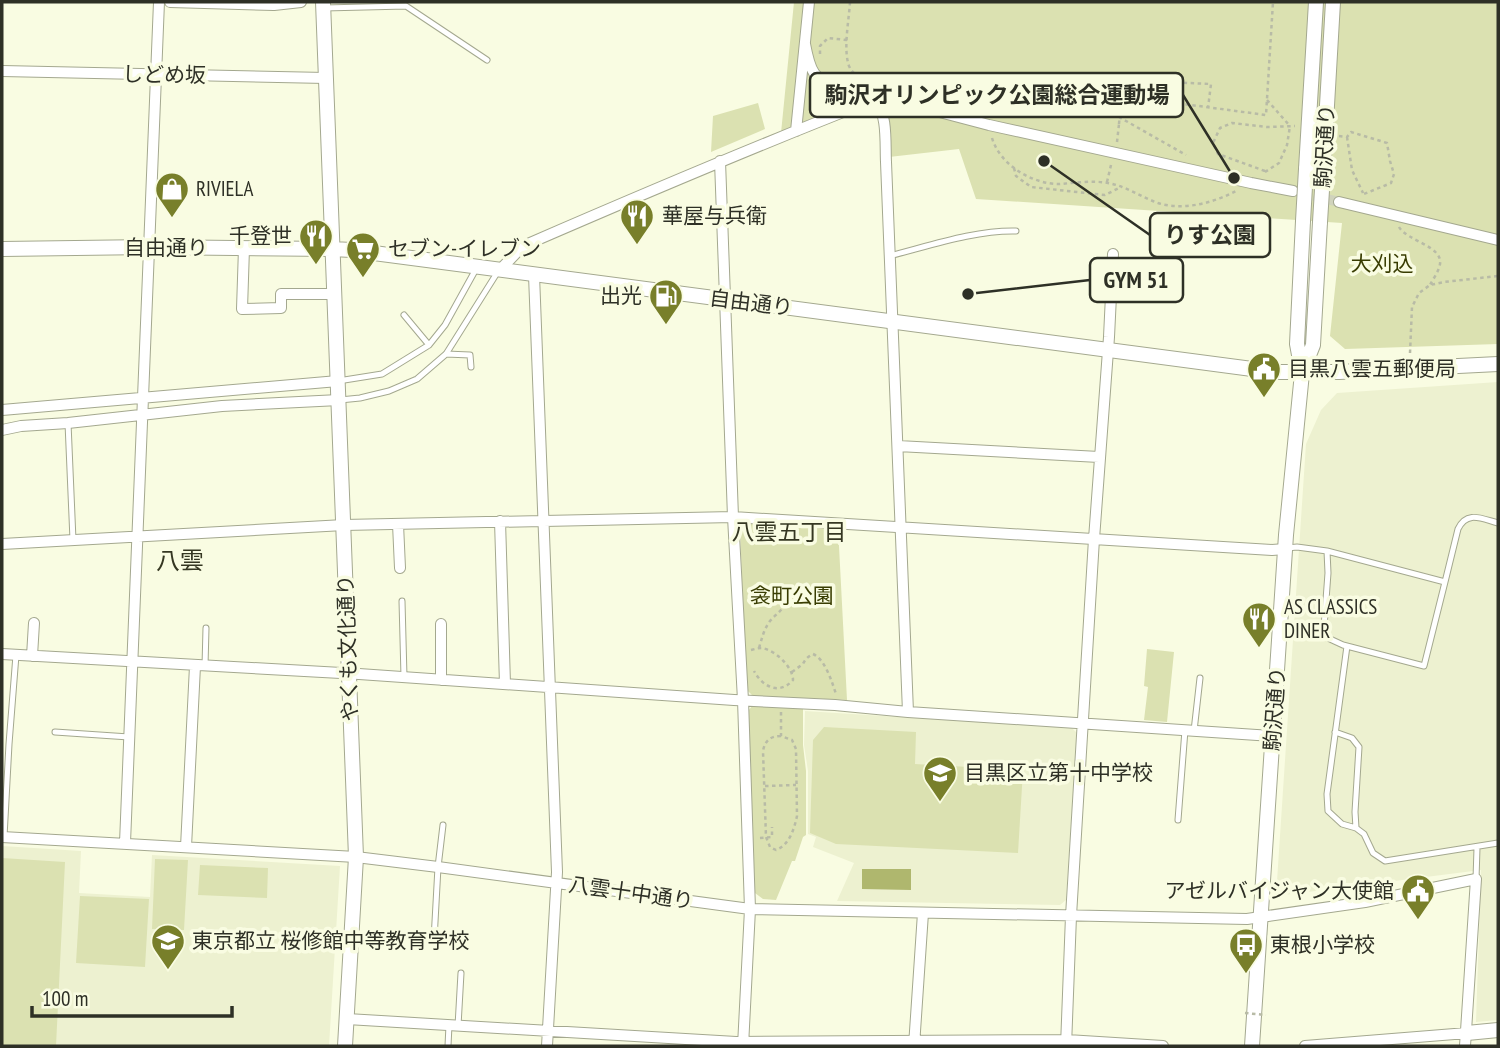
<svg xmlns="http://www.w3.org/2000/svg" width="1500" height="1048" font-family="'PT Sans Narrow','Noto Sans JP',sans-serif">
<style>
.built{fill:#edf1d0}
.green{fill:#dbe1b1}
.water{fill:#afb76e}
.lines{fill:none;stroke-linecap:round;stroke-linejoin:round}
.street-tunnel{stroke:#d0d3bc;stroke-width:10;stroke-dasharray:10 5;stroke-linecap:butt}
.lane-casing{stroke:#a4a88f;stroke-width:7}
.street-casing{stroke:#a4a88f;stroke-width:12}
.secondary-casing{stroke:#a4a88f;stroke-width:16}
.path{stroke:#b8bba6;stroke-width:2.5;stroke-dasharray:3.5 3.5;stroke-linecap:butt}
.lane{stroke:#fff;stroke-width:5}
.street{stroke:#fff;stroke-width:10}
.secondary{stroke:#fff;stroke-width:14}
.secondary-bridge-casing{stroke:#a4a88f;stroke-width:16;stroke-linecap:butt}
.path-bridge{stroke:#b8bba6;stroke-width:2.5;stroke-dasharray:3.5 3.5;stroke-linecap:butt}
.secondary-bridge{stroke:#fff;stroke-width:14}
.labels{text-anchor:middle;stroke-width:7;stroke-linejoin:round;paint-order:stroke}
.street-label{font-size:21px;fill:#2e3026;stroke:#f9fce2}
.poi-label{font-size:21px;fill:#2e3026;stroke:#f9fce2;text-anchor:start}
.park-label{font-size:21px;fill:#393d02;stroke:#f9fce2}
.neighbourhood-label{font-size:23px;fill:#353722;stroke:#f9fce2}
.quarter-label{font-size:24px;fill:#353722;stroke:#f9fce2}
.leader{fill:none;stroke:#2e3026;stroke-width:2.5}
.callout-dot{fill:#2e3026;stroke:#f9fce2;stroke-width:2.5}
.callout{fill:#f9fce2;stroke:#2e3026;stroke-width:2.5}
.callout-label{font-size:23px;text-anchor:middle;font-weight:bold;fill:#2e3026}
</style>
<rect width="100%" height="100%" fill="#f9fce2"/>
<path class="built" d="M1498,382V868L1496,869H1498V1020L1476,1022L1481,870L1276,896L1306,444L1321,410L1337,393Z
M805,711L1072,728L1077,733L1066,900L1060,905L837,901L854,863L813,847L816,837L808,834V771L804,745Z
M2,846L81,851L79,893L150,897L152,855L340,866L329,1046H2Z"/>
<path class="green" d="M794,2H1498V344L1345,349L1330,336L1342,223L976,199L959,149L889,157L880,99L781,133Z
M758,103L765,129L711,152L713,116Z
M745,520L838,527L847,700L803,698V745L806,771V835L803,837L795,861H792L776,900L763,899L755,893L748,711L753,705V696L746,689L740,527Z
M1147,649L1174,652L1167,722L1144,720L1148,687L1144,686Z
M824,727L916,732L915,764L1023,770L1018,853L836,844L810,833L813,740Z
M2,858L65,862L56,1046H2Z
M155,859L188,860L184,930L152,929Z
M200,865L268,868L267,898L198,895Z
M80,896L149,899L145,967L76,963Z"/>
<path class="water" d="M862,869H911V890L862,889Z"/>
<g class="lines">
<path class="street-tunnel" d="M1299,192L1339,202"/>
<g class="lane-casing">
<path id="lane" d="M324,8L406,6L487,60
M889,256C929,246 975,230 1016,231
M404,315L429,345
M446,354L470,355L471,367
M338,381L382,374L429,345L445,325L476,269
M340,400L360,398L389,391L417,379L446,354L497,273
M68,423L73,540
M1287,548L1297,547L1327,551L1445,582L1424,666L1343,645L1330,639L1326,634L1324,627L1328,573L1327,551
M1445,582L1458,529C1467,510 1482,519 1498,523
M402,601L404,677
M1347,646L1327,794L1328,811L1342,824L1356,828L1364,834L1373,853L1385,861L1498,843
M205,666L206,628
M1194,731L1200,678
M55,732L129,737
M1335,732L1352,738L1359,747L1355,812L1356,828
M1178,820L1185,730
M4,837L9,744L16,655
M1476,879L1477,848
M434,940L438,867L443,825
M458,1026L461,973
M448,1046L449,1025"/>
</g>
<g class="street-casing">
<path id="street" d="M170,2L274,5L301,2
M805,44C810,71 813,80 840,89L913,105L989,125L1251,183L1293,191
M2,71L326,78
M796,131L809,2
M720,161L733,517L743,700L750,909L743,1046
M1339,202L1498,240
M244,248L242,309L281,308V294H335
M499,271L517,252L530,243C643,194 756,146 871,101H875C888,113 885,145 886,162L908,712
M534,275L557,872L547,1046
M2,410L338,381
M2,430L21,426L68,423L222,406L339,400
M898,446L1099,457
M500,521L505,684
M398,524L400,568
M2,544L344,525L733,517L1272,550L1285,549
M441,624V680
M2,654L359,674L734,700L835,705L908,712L1273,736
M32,656L34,623
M2,837L356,857L438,867L750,909L1247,919L1365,902L1476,879L1465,1046
M125,843L159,2
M186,847L195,666
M347,1019L736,1042L1067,1040L1163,1046
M914,1046L923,913
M1066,1046L1071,916L1094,539L1109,337L1113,254
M1305,1046L1467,1033"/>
</g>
<g class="secondary-casing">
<path id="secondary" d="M323,2L356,857L345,1046
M1306,169L1316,2
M1323,174L1333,2
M2,249L149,247L333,249L351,250L1275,372H1339L1498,364
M1302,371L1297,344L1303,221
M1467,1033L1498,1030
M1252,1046L1286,535L1302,373L1313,345L1320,222"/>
</g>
<path class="path" d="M850,2C849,20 843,49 849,66C852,73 856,75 862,77L1064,87L1087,111L1104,116L1119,117L1186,155
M820,54V46L828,38L847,40
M1117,80L1115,102L1093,100L1095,79L1211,84L1208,108
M1116,95L1266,115L1273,2
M1267,100L1290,126
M1120,111L1122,97
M1339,136L1347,137L1351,132L1387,143L1390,161L1394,174L1391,183L1364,194
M1347,137L1352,170L1363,193
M992,138C1000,165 1032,184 1059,184C1075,183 1092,180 1108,183C1126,186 1141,197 1158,203C1183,211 1213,203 1236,191
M1117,142L1119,124
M1014,168L1016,176L1031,187L1105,195L1121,187
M1265,171L1218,154L1213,143L1220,128L1232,123L1267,127L1295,126
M1265,172L1279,163L1287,145L1290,126
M1107,182L1111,165
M1399,227C1407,241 1443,246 1440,264C1439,271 1433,279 1430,285
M1410,353L1412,307L1419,293L1430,285L1444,282L1498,276
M759,648C762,638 764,629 770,621C776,614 782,611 785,603
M751,650C755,649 758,648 762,648C775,650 793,667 793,680C779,696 762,686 754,671
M792,672L803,664C805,659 809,656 813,654C825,659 832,682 836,694
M781,712V736L792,740L796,749L797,816C794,830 789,845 776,850L770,847L766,837L763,751C765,740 771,736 781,736
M765,786L796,785
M760,838L772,837V827"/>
<use href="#lane" class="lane"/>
<use href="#street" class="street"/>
<use href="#secondary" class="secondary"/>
<g class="secondary-bridge-casing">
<path id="secondary-bridge" d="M1303,221L1306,169
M1320,222L1323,174"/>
</g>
<path class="path-bridge" d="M1119,124L1120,111
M1245,1013L1266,1015"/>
<use href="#secondary-bridge" class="secondary-bridge"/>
</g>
<defs>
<g id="shop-pin" transform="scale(1.75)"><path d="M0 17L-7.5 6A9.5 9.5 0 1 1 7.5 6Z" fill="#787f2a" stroke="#f9fce2"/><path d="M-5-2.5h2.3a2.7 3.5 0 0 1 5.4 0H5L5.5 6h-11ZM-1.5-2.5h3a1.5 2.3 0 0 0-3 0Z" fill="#fff"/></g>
<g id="restaurant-pin" transform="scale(1.75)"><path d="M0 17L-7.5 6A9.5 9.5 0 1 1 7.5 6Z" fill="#787f2a" stroke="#f9fce2"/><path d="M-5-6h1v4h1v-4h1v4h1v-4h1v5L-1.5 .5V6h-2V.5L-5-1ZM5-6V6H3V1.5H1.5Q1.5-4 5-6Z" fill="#fff"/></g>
<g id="supermarket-pin" transform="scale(1.75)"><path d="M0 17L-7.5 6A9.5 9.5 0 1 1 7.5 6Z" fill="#787f2a" stroke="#f9fce2"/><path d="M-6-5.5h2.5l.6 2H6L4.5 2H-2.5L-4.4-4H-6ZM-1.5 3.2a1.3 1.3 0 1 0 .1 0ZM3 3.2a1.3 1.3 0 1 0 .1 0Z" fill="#fff"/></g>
<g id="fuel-pin" transform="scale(1.75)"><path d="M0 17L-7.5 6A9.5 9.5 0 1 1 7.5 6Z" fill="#787f2a" stroke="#f9fce2"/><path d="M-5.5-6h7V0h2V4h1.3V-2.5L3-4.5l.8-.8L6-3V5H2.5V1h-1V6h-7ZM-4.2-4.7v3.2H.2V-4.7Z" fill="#fff"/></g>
<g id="civic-pin" transform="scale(1.75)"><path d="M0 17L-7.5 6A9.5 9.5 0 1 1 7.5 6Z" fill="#787f2a" stroke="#f9fce2"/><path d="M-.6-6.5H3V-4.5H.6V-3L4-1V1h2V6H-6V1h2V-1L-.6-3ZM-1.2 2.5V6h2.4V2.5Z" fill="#fff"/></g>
<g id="school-pin" transform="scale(1.75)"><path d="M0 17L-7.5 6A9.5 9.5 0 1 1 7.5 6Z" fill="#787f2a" stroke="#f9fce2"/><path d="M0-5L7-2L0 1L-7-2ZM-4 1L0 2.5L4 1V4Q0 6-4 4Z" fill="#fff"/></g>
<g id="bus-pin" transform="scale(1.75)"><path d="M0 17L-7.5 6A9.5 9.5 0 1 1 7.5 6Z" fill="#787f2a" stroke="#f9fce2"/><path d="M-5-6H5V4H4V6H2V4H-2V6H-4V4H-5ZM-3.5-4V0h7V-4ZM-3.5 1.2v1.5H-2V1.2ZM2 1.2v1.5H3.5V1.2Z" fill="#fff"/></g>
</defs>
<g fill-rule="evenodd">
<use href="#shop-pin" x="172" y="189"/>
<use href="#restaurant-pin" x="637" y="216"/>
<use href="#restaurant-pin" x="316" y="236"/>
<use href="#supermarket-pin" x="363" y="249"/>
<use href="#fuel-pin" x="666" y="296"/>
<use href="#civic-pin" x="1264" y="369"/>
<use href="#restaurant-pin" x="1259" y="619"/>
<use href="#school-pin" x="940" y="773"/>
<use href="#civic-pin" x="1418" y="891"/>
<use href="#school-pin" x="168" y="941"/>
<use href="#bus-pin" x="1246" y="945"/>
</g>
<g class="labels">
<g class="street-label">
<text transform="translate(164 75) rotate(1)" y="7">しどめ坂</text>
<text transform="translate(1325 146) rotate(-87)" y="7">駒沢通り</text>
<text x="166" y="255">自由通り</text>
<text transform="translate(751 303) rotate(7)" y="7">自由通り</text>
<text transform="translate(348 648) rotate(-92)" y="7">やくも文化通り</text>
<text transform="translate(1275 709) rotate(-86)" y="7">駒沢通り</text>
<text transform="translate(631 893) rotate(8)" y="7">八雲十中通り</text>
</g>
<g class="poi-label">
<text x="196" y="196">RIVIELA</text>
<text x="662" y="223">華屋与兵衛</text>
<text x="292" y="243" text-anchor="end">千登世</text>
<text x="388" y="256">セブン-イレブン</text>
<text x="642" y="303" text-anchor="end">出光</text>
<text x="1288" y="376">目黒八雲五郵便局</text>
<text x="1284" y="614">AS CLASSICS<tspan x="1284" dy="24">DINER</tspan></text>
<text x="964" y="780">目黒区立第十中学校</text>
<text x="1394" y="898" text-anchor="end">アゼルバイジャン大使館</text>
<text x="192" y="948">東京都立 桜修館中等教育学校</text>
<text x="1270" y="952">東根小学校</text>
</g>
<g class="park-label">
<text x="1382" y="271">大刈込</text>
<text x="792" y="603">衾町公園</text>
</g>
<g class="neighbourhood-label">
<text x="789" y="540">八雲五丁目</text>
</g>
<g class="quarter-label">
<text x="180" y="569">八雲</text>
</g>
</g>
<path class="leader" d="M1234 178L1183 95M1044 161L1150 235M968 294L1090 280"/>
<g class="callout-dot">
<circle cx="1234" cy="178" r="7"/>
<circle cx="1044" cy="161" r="7"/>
<circle cx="968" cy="294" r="7"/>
</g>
<g class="callout">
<rect x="810" y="73" width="373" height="44" rx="7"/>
<rect x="1150" y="213" width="120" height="44" rx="7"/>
<rect x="1090" y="258" width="93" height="44" rx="7"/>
</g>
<g class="callout-label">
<text x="997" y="103">駒沢オリンピック公園総合運動場</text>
<text x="1210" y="243">りす公園</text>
<text x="1136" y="288">GYM 51</text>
</g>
<rect width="1500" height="1048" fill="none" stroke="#2e3026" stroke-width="7"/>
<path d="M32 1006v10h200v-10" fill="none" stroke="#2e3026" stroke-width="3.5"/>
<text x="42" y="1006" font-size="21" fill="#2e3026" stroke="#f9fce2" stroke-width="5" paint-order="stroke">100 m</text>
</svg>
